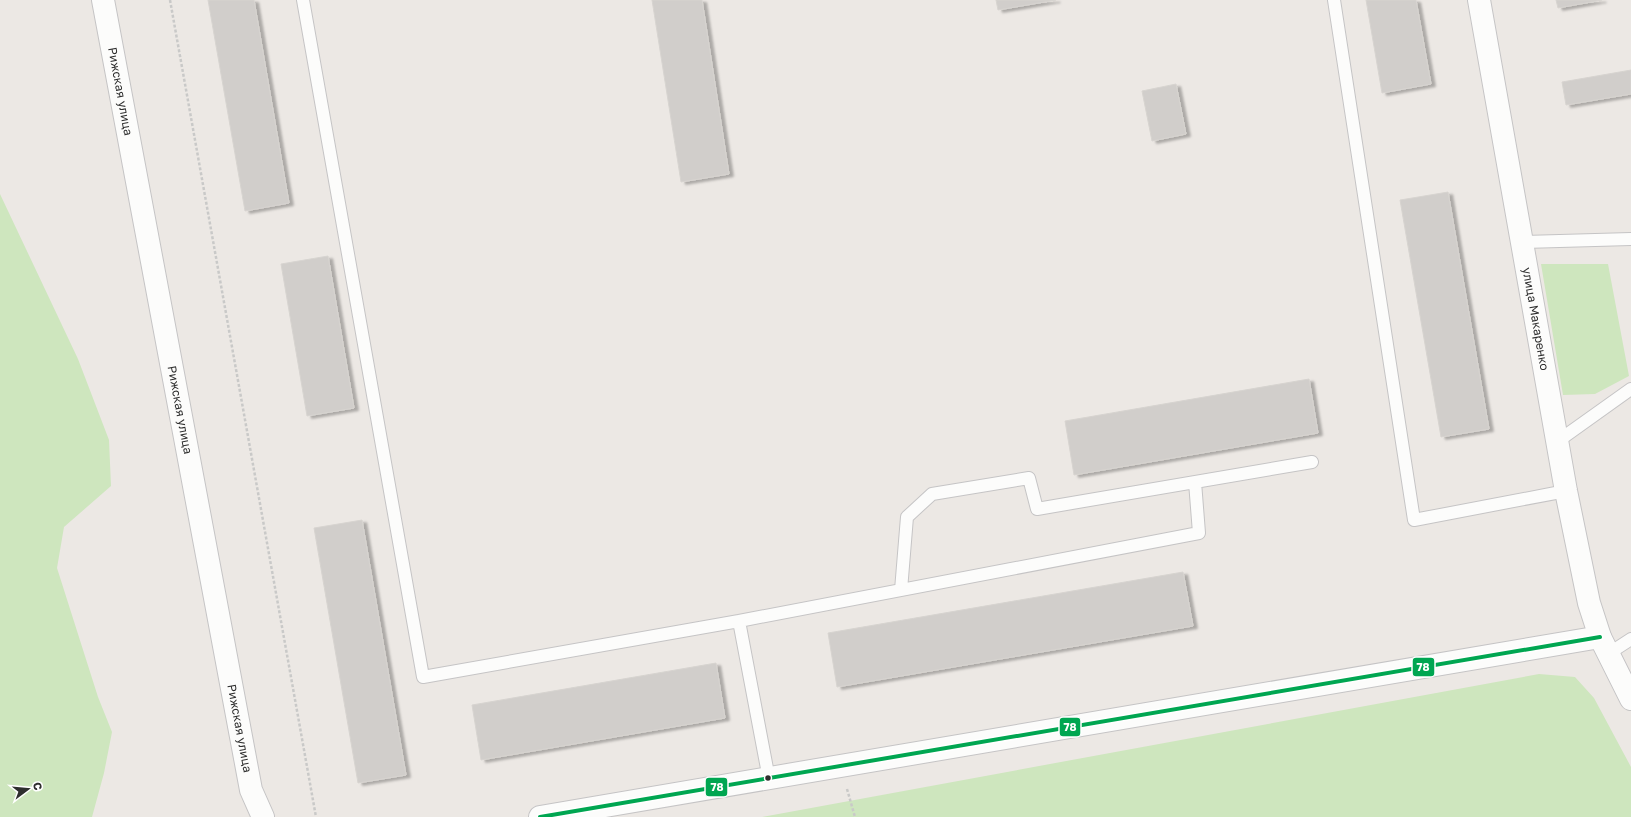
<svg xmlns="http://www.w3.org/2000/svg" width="1631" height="817" font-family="'Golos Text',sans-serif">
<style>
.green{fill:#cee6be}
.building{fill:#d1cecb;stroke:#d7d4d0;filter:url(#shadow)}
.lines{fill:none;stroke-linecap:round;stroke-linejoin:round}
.service-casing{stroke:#c5c4c5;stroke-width:14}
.tertiary-casing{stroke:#c5c4c5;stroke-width:24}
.secondary-casing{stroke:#c5c4c5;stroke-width:24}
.path{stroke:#c9c9c8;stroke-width:2.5;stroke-dasharray:3 2;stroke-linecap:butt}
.service{stroke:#fcfcfb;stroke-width:12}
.tertiary{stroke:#fcfcfb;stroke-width:22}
.secondary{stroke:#fcfcfb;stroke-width:22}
.bus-1-casing{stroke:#fff;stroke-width:7}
.bus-1{stroke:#00a651;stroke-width:4}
.bus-dot{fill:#2e2e2e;stroke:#fff;stroke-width:1.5}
.labels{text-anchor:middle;stroke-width:4;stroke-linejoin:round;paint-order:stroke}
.street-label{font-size:12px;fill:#2e2e2e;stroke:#fff}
.line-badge{stroke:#fff;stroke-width:1.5}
.badge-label{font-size:11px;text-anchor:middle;font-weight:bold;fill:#fff}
</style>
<defs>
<filter id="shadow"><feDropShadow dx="4.5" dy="2.5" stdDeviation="1" flood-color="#0004"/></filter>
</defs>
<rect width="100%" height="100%" fill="#ece8e4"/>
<path class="green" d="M0,194L78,359L109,440L111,486L64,527L57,568L98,697L112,732L104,773L92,817H0Z
M1541,264H1608L1629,376L1595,394L1563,395Z
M1539,674L1575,677L1594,698L1631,767V817H762Z"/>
<path class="building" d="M208,0H254L289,203L245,211Z
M652,0H702L729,174L681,182Z
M996,0H1056L998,10Z
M1366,0H1416L1431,84L1382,93Z
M1556,0H1602L1558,8Z
M1631,70V94L1566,105L1562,82Z
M1176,84L1186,134L1152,141L1142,91Z
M1448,192L1489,429L1441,437L1400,200Z
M328,256L354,408L307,416L281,264Z
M1309,379L1318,433L1074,475L1065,421Z
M362,520L406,775L358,783L314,528Z
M1183,572L1193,626L837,687L828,633Z
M716,663L725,718L481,760L472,705Z"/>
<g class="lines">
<g class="service-casing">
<path id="service" d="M303,0L423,677L739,621L1199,533L1195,482
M1334,0L1414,520L1566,491
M1522,242L1631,239
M1558,441L1631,389
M901,590L907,517L932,494L1029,478L1037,509L1312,462
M739,621L769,779
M1608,654L1631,639"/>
</g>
<g class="tertiary-casing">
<g id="tertiary">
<path id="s1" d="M103,0L251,790L263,817"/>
<path d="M540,817L1600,637"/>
</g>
</g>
<g class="secondary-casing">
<g id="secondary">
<path id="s2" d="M1479,0L1566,491L1589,603L1600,637L1631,699"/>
</g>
</g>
<path class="path" d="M170,0L316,817
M847,789L855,817"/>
<use href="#service" class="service"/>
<use href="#tertiary" class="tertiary"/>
<use href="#secondary" class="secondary"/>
<g class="bus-1-casing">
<path id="bus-1" d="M540,817L1600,637"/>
</g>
<use href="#bus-1" class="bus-1"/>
</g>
<circle class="bus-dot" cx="768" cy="778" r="3.5"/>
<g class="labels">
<g class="street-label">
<text dy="4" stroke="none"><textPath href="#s1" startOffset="93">Рижская улица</textPath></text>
<text dy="4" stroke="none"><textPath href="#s2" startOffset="324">улица Макаренко</textPath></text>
<text dy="4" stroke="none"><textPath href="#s1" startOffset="417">Рижская улица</textPath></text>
<text dy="4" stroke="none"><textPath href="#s1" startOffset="741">Рижская улица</textPath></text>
</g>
</g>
<g class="line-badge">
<rect x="1412" y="657" width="23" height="20" rx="4" fill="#00a651"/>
<rect x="1059" y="717" width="22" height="20" rx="4" fill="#00a651"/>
<rect x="705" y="777" width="23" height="20" rx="4" fill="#00a651"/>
</g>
<g class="badge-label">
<text x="1423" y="671">78</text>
<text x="1070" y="731">78</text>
<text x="717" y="791">78</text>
</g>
<g transform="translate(28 789) rotate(74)" stroke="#ffffff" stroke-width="3" paint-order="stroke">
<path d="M0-3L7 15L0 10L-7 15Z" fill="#2e2e2e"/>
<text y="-6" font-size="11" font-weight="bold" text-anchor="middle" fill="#2e2e2e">С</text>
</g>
</svg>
